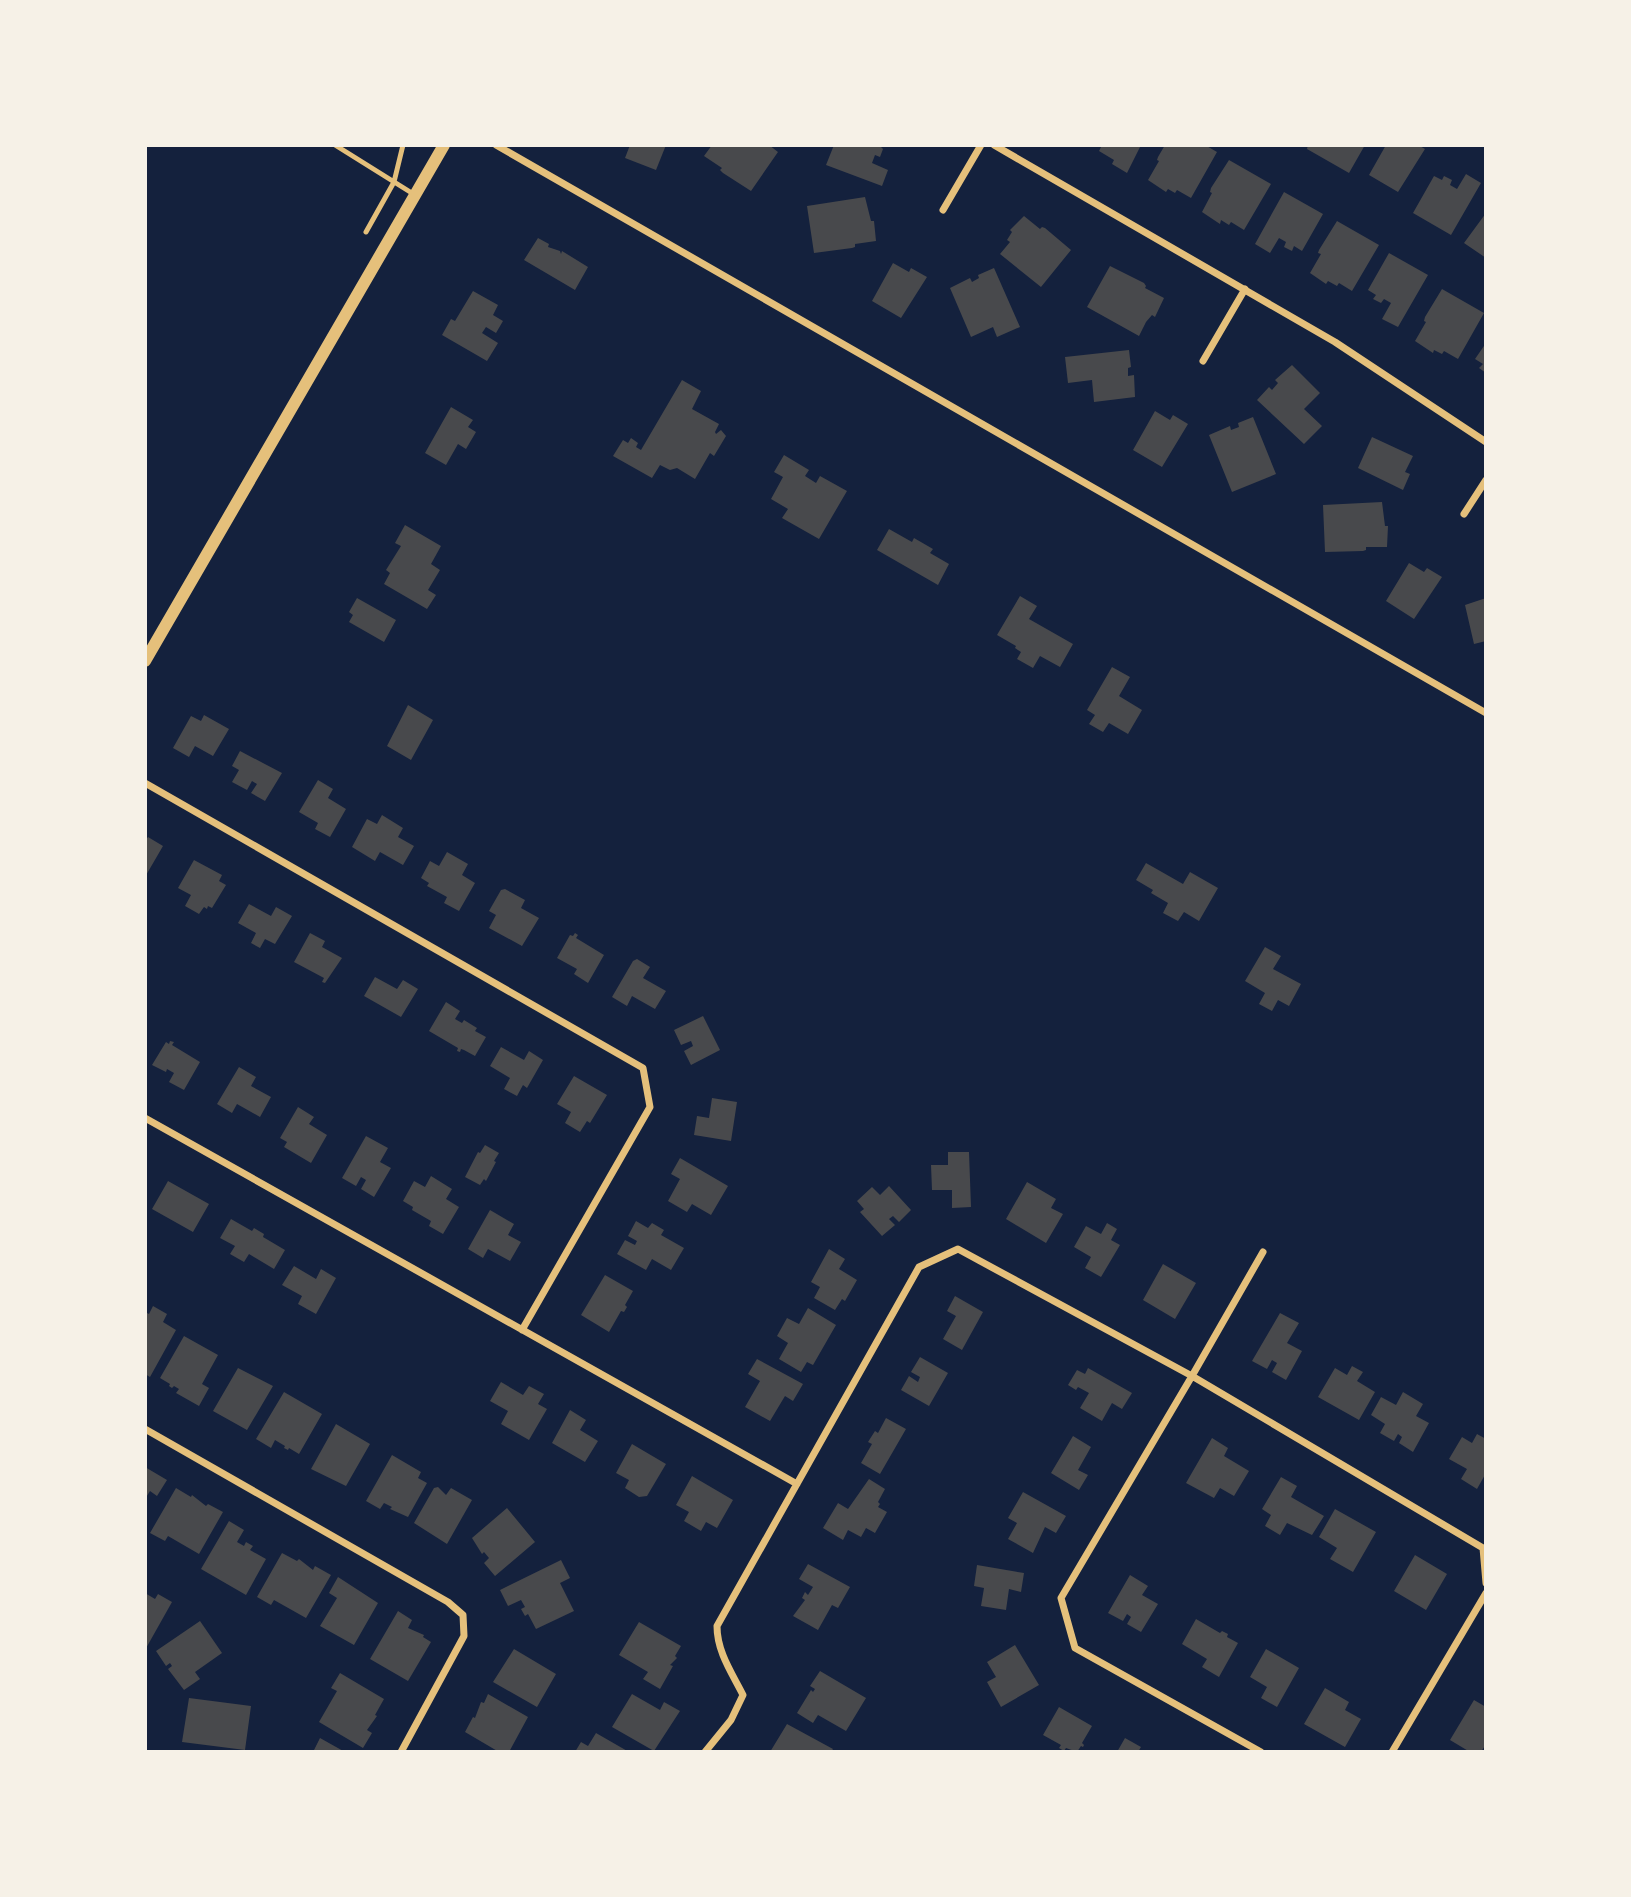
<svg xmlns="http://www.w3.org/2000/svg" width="1631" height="1897" font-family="Poppins,sans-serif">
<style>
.building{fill:#48494c}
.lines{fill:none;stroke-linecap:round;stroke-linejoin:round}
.service{stroke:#e5c07b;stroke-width:5}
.minor{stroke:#e5c07b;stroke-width:7}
.tertiary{stroke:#e5c07b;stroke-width:12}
</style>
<rect width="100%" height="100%" fill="#14213d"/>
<path class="building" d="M630,145H666L656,170L625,158Z
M712,145H769L778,152L751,191L723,173L720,170L722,168L704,156Z
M834,145H879L883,149L880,157L875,155L872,163L888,170L882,186L826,165Z
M1102,145H1141L1127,173L1112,164L1114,160L1099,151Z
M1165,145H1205L1217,152L1191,198L1177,190L1175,193L1168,189L1166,192L1148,180L1159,161L1157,160L1158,157Z
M1308,145H1365L1349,173L1307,149Z
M1386,145H1418L1425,149L1398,192L1369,175Z
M1229,160L1271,184L1244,230L1231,222L1229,225L1221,220L1220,224L1202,212L1212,193L1210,192L1211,188Z
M1466,174L1481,183L1451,235L1413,213L1434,176L1442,180L1444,176L1452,180L1450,185L1457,189Z
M1284,192L1323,214L1302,251L1294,246L1292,251L1284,247L1286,242L1279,238L1270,253L1255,244Z
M865,197L871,221H874L876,241L855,244V247L852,248L814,253L807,206Z
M1486,213V258L1464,243Z
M1024,216L1040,229L1042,227L1045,228L1071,250L1041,287L1000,254L1010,242L1007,240L1012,232L1010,230Z
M1337,221L1379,245L1352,291L1339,283L1337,286L1328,281L1326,284L1310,273L1321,254L1318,253L1319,250Z
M538,238L549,244L548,247L560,251L561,254L562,251L588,267L575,290L524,260Z
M1389,253L1428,275L1398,327L1382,319L1391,303L1384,299L1381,303L1373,299L1376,295L1368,290Z
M893,263L909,272L911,268L927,277L901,318L872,301Z
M1110,266L1144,283L1146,286L1145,288L1164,298L1155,317L1152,315L1146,322L1139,336L1087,307Z
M994,268L1020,327L997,337L993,327L971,337L950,288L970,278L972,282L979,278L978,275Z
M1442,289L1484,313L1458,359L1444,351L1442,354L1434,350L1433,353L1415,341L1426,322L1424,321L1425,317Z
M473,291L498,305L493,315L503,321L496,333L486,327L482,333L498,343L487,361L442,335L451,319L455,321Z
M1486,343V373L1479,368L1483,364L1475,359Z
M1129,350L1131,367L1128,368V376L1134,375L1135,397L1094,402L1092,380L1068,383L1065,357Z
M1292,365L1320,393L1304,409L1322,426L1304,444L1257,400L1269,387L1272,390L1278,383L1275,380Z
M682,380L701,391L692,409L719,424L715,432L716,434L721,430L726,436L714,456L710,453L695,479L677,468L670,470L660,465L652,478L613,456L623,440L628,443L631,438L638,443L636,447L641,450Z
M451,407L473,420L468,427L476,432L466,449L458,444L446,465L425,453Z
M1155,411L1170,420L1173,415L1188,424L1162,467L1133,450Z
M1253,417L1276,474L1232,492L1209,435L1230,426L1231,430L1239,427L1238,423Z
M1372,437L1413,456L1405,472L1410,474L1403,490L1358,468Z
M784,455L809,470L805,476L816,483L820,476L847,491L819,539L782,518L788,509L771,499L783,477L774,472Z
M1382,502L1385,526H1388L1387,547H1366V550L1363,551L1325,552L1323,505Z
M405,525L441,546L431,564L440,570L428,590L436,595L427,609L384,584L390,573L386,570L401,546L395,543Z
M889,529L912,542L914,538L933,549L930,553L949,564L938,585L877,550Z
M1409,563L1424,572L1427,568L1442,577L1414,619L1386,601Z
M1020,596L1037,606L1029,619L1073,644L1060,667L1040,656L1033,668L1017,659L1021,652L1015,648L1016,646L997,635Z
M357,598L396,620L384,642L349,622L353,615L349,612Z
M1486,598V641L1474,644L1465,605Z
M1112,667L1130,677L1119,696L1142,710L1128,734L1109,723L1103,732L1089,724L1095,715L1087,710Z
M408,705L433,720L411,760L387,746Z
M204,715L229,729L213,756L195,746L189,757L173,748L191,716L201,721Z
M240,751L282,773L265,801L251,793L257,784L252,781L247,790L232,782L239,770L232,766Z
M318,780L333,789L328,798L346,809L330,837L315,829L318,823L299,812Z
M382,815L403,828L398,837L414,846L403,865L380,852L375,861L352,847L367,819L377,824Z
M148,837L163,846L145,877V841Z
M447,852L468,864L462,875L475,883L459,911L444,903L447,897L427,886L429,883L421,878L430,861L439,866Z
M194,860L222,875L219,881L226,885L212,908L208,906L207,909L204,907L199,914L185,906L191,895L178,888Z
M1146,863L1183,884L1190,872L1218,888L1199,921L1184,912L1178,921L1163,913L1168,903L1151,893L1153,890L1136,880Z
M505,889L525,900L521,908L539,918L522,946L489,928L496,915L489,911L501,890Z
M249,904L271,916L276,907L292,916L275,944L265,939L260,948L251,943L256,933L238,923Z
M310,933L325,941L322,947L342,958L325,983L322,982L324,978L294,962Z
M575,933L578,935L576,938L604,955L588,983L574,974L577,969L557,958L570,935L573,936Z
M1265,947L1281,956L1273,969L1301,984L1289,1006L1278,1000L1272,1011L1259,1004L1265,993L1245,981Z
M637,959L650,967L643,978L666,991L655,1009L632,996L627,1006L612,997L633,961Z
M375,977L397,989L403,980L418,989L401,1017L364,996Z
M446,1002L460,1011L455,1019L462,1023L464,1020L477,1028L475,1031L486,1037L475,1056L464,1050L461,1049L460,1052L457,1051L458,1048L429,1031Z
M703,1016L720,1050L691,1065L684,1051L693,1046L691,1041L681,1045L674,1030Z
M170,1041L174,1042L172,1045L200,1062L184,1090L169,1082L174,1073L167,1069L166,1072L152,1065L166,1042L169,1044Z
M501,1047L524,1060L529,1051L543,1060L527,1088L523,1085L517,1096L504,1089L510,1078L490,1066Z
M239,1067L256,1077L251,1086L271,1097L260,1117L237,1104L232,1113L217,1104Z
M574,1076L607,1095L590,1123L587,1121L580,1132L565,1123L571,1112L557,1104Z
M712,1098L737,1102L731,1141L694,1135L697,1116L709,1118Z
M298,1107L314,1117L309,1124L327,1135L311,1163L284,1147L287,1142L280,1138Z
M366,1136L388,1148L380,1162L391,1168L374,1197L361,1189L366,1180L361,1177L356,1186L342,1178Z
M485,1145L499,1153L494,1161L496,1162L486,1181L484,1179L480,1185L465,1177L478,1152L480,1153Z
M948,1152H969L971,1207L952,1208V1190H932L931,1165H948Z
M680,1158L728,1186L711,1215L692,1204L687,1212L668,1201L680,1179L671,1174Z
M431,1176L452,1189L446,1199L459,1207L443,1234L429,1226L431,1221L412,1210L413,1207L403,1201L414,1181L425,1187Z
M168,1181L209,1204L193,1232L152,1209Z
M1027,1182L1056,1199L1051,1208L1063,1214L1046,1243L1006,1219Z
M889,1186L911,1210L899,1222L893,1216L889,1219L895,1225L882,1236L860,1212L864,1209L857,1201L872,1187L880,1195Z
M490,1210L514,1224L508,1235L521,1242L510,1261L488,1249L483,1258L468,1249Z
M231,1219L252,1231L254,1228L264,1234L263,1237L285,1250L274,1269L249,1254L244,1262L230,1254L235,1246L220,1238Z
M636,1221L648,1228L652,1223L664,1230L661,1235L684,1248L671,1270L652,1259L646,1270L617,1254L625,1240L635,1245L637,1241L628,1236Z
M1107,1223L1117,1229L1111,1240L1120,1245L1101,1277L1085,1268L1091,1257L1074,1247L1086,1226L1101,1234Z
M829,1249L845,1259L839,1269L857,1280L845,1301L842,1299L835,1310L814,1298L820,1287L811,1282Z
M1163,1264L1196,1283L1175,1319L1143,1300Z
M294,1266L316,1279L321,1269L336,1278L316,1314L298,1304L302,1296L282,1285Z
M605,1275L633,1291L625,1305L627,1307L624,1312L621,1311L609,1332L581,1315Z
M955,1296L983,1312L962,1350L943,1339L956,1316L947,1311Z
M153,1306L167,1314L163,1322L176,1330L150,1377L145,1374V1312L149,1314Z
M808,1308L836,1325L813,1365L807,1362L801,1372L779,1359L788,1343L777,1336L787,1318L799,1324Z
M1280,1313L1299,1323L1287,1343L1302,1351L1286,1380L1272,1372L1277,1363L1272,1360L1267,1369L1252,1361Z
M184,1336L218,1355L202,1384L209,1388L199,1406L176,1393L179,1389L174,1386L172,1388L169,1386L170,1384L160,1378Z
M920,1357L948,1373L929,1406L901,1390L909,1376L918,1382L920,1377L911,1372Z
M757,1359L803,1384L793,1401L785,1396L770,1421L745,1407L760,1381L748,1374Z
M1352,1366L1363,1372L1357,1381L1375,1392L1359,1420L1318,1397L1335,1368L1347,1375Z
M238,1368L273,1386L247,1430L213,1411Z
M1088,1368L1132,1393L1122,1409L1112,1403L1102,1421L1080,1408L1089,1393L1078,1387L1076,1390L1068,1385L1077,1370L1085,1374Z
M501,1382L523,1395L529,1386L544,1394L538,1404L547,1409L529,1440L501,1424L508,1411L490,1401Z
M284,1392L322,1414L299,1454L289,1448L288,1450L284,1448L285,1446L275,1440L271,1448L256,1439Z
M1403,1392L1423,1404L1416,1416L1429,1423L1413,1452L1399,1443L1402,1437L1398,1434L1394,1441L1380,1433L1385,1424L1371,1415L1381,1397L1396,1405Z
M570,1410L586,1420L580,1430L598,1441L585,1462L552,1443Z
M886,1418L906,1429L880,1474L861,1463L872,1444L868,1442L875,1431L878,1433Z
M336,1424L370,1444L346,1486L311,1469Z
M1477,1434L1486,1439V1473L1477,1489L1461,1479L1467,1469L1449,1459L1462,1437L1472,1443Z
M1073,1436L1091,1447L1078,1470L1088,1475L1079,1490L1051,1473Z
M1212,1438L1228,1448L1224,1456L1249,1471L1234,1496L1220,1488L1214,1498L1186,1483Z
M632,1444L666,1464L647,1496L639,1497L625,1488L629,1480L616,1473Z
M392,1455L421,1472L418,1478L427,1483L408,1517L390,1509L392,1507L384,1503L380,1509L366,1501Z
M145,1467L167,1480L157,1496L150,1491L145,1499Z
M692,1476L733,1500L717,1528L706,1522L701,1531L684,1521L689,1512L676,1505Z
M1281,1477L1297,1486L1291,1497L1324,1516L1312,1535L1287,1523L1280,1535L1265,1526L1271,1515L1262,1509Z
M869,1479L885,1489L878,1502L880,1504L878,1507L887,1512L875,1533L866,1528L861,1537L848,1530L843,1540L823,1528L838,1503L848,1509Z
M438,1487L446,1495L451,1488L472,1500L447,1544L414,1523L434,1488Z
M176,1488L191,1497L192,1495L206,1506L208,1504L223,1512L199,1554L168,1536L165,1541L150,1533Z
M1023,1492L1066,1516L1056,1533L1045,1527L1033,1553L1008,1539L1017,1523L1008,1518Z
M507,1508L535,1542L495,1576L484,1563L489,1558L484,1552L482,1554L472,1538Z
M1335,1509L1376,1532L1353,1572L1330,1559L1337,1548L1319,1537Z
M229,1521L244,1530L237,1542L244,1546L246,1542L253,1546L250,1550L266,1559L246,1595L201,1569Z
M282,1553L297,1561L299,1559L313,1570L315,1566L331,1575L306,1618L274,1600L271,1605L257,1597Z
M1415,1555L1447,1574L1426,1610L1394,1591Z
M561,1560L570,1578L560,1583L574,1611L536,1629L528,1614L525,1616L521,1609L525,1607L521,1600L508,1606L500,1590Z
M808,1564L850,1587L838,1608L832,1605L818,1630L793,1616L805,1600L802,1598L805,1592L808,1595L813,1587L799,1579Z
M977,1565L1024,1573L1021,1592L1009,1589L1006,1610L981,1606L984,1588L974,1586Z
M1130,1575L1148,1586L1142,1595L1158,1604L1141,1632L1127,1624L1131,1617L1127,1614L1123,1621L1108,1613Z
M338,1577L378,1603L354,1645L320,1626L337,1598L329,1593Z
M145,1593L155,1599L158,1594L172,1602L145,1650Z
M398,1611L412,1620L408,1628L424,1635L423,1637L431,1642L408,1681L370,1659Z
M1196,1619L1220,1633L1222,1631L1228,1634L1227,1637L1238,1643L1219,1677L1202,1667L1207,1659L1182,1644Z
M200,1621L222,1653L195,1672L200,1679L184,1690L168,1669L172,1666L170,1663L166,1666L156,1651Z
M639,1622L681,1646L675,1656L677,1658L670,1665L673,1666L660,1689L643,1679L648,1672L619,1655Z
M1015,1645L1039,1685L1001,1707L987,1682L996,1677L987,1662Z
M514,1649L556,1674L537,1707L493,1682Z
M1266,1649L1299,1668L1277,1707L1261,1698L1267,1687L1250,1677Z
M820,1671L866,1698L846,1731L818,1715L813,1723L797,1713L811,1690L813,1692L815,1689L810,1686Z
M340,1673L384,1699L375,1715L377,1716L367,1730L372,1733L363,1748L319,1722L337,1691L331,1688Z
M1325,1688L1349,1702L1345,1710L1361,1719L1345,1747L1304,1724Z
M488,1694L528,1717L509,1752H499L465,1732L473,1717L475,1718L481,1702L484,1703Z
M632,1694L660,1710L664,1702L680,1711L654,1751L612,1727Z
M189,1698L251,1706L245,1750L182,1742Z
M1474,1700L1486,1707V1744L1481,1752H1470L1450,1740Z
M1059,1707L1092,1726L1082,1743L1084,1745L1083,1747L1081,1746L1077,1752L1066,1748L1064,1751L1059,1748L1061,1745L1043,1735Z
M787,1724L833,1749L831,1752H770Z
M596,1733L629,1752H575L581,1742L588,1746Z
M320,1738L345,1752H313Z
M1125,1738L1141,1747L1138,1752H1117Z"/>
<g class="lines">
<path class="service" d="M335,145L415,195
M366,232L394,182L403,145"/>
<path class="minor" d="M496,145L1486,713
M994,145L1335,342L1486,442
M943,210L981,145
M1203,361L1245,289
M1464,514L1486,480
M145,783L643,1068L650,1107L522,1330
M145,1118L797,1484
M145,1429L448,1602L463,1615L464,1636L401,1752
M705,1752L731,1720L743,1695C732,1673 717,1652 717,1626L919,1267L958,1249L1192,1376L1263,1252
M1261,1752L1075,1648L1061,1598L1192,1376L1483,1548L1486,1583
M1392,1752L1486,1593"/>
<path class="tertiary" d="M145,661L444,145"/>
</g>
<rect width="1631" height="1897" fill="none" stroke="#f6f1e7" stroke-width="294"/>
</svg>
